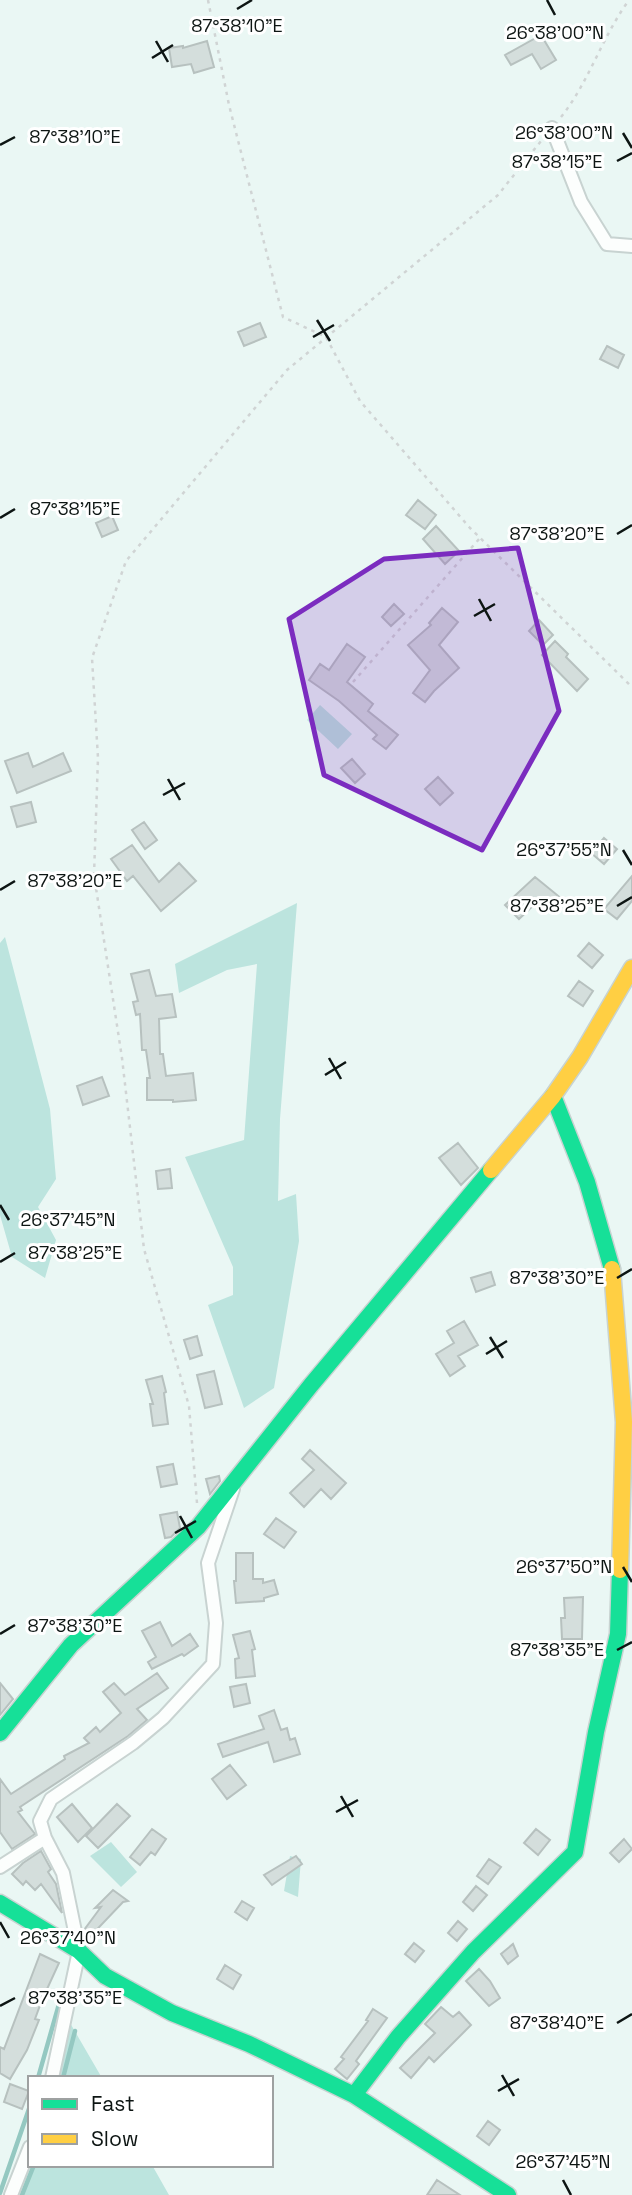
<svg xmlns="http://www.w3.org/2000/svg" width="632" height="2195" font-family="'Space Grotesk',sans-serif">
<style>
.green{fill:#bce4de}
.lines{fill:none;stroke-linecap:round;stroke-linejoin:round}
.stream{stroke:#94c8c1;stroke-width:4.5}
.building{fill:#d4dedc;stroke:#b7c1bf;stroke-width:2}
.street-casing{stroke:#c8d3d1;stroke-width:16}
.fast-casing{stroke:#c8d3d1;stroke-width:19}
.slow-casing{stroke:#c8d3d1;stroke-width:19}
.path{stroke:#d0d4d4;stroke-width:2.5;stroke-dasharray:3.5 5;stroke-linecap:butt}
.street{stroke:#fcfefd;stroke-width:12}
.fast{stroke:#16e098;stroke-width:16}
.slow{stroke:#ffcf43;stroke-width:16}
.marked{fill:#7b2cbf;fill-opacity:0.2;stroke:#7b2cbf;stroke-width:5;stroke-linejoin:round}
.ticks{fill:none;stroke:#0d1513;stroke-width:2.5}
.ticks-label{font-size:18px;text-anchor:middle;fill:#0d1513;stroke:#fff;stroke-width:6;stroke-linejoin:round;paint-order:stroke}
</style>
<rect width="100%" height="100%" fill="#eaf7f4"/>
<path class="green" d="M320,705L352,734L338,749L307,720Z
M297,903L280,1119L278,1201L296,1194L299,1241L274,1388L244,1408L208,1305L233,1295V1267L185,1157L244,1140L257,964L227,970L179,993L175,964Z
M5,937L50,1109L56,1179L38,1207L56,1240L45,1278L12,1257L0,1215V943Z
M111,1842L137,1872L121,1887L90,1856Z
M290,1856L301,1859L298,1897L284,1891Z
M66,2016L102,2078H52Z
M30,2147V2165H152L169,2195H11Z"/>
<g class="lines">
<path class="stream" d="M38,2078L59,2004
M63,2078L75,2031
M0,2193L30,2106
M22,2195L34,2165"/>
</g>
<path class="building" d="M541,35L556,60L541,69L532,54L511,65L505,55Z
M207,41L214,67L194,73L191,64L172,67L169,48L183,46V48Z
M260,323L266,337L244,346L238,332Z
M607,346L624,355L618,368L600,359Z
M418,500L436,515L425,529L406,515Z
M112,516L118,530L102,537L96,523Z
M436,526L459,551L445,564L423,539Z
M394,604L404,614L391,626L382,617Z
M442,608L458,622L439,645L459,668L434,691L425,702L413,693L430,670L408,645L431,625L429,623Z
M539,620L553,635L543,645L529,631Z
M555,641L568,654L566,657L588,679L577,691L542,655Z
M347,644L365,657L347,682L373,704L368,711L398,735L386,749L373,739L377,735L339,701L309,680L320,664L329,670Z
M28,753L33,767L63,753L71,771L17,793L5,761Z
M352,759L365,774L355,783L341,768Z
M438,777L453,793L440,805L425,789Z
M31,802L36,822L17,827L11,807Z
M144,822L157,840L145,849L132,830Z
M604,838L617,849L604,864L591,853Z
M132,845L159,882L179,863L196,881L161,911L133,876L127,881L111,859Z
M632,876V901L617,919L604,909Z
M535,877L562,899L551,911L539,900L519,919L505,905Z
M589,943L603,955L592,968L578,956Z
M149,970L156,996L172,994L176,1017L159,1019L160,1054H163L166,1076L193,1073L196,1100L173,1102V1100H147V1078H150L146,1050H142L140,1014L136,1015L133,1002L138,1001L131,974Z
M579,981L593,991L583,1006L568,996Z
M102,1077L109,1096L83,1105L77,1086Z
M458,1143L478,1168L461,1185L439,1158Z
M170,1169L172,1188L158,1189L156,1171Z
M491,1272L495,1285L476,1292L471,1278Z
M464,1321L478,1345L458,1356L465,1366L450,1376L436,1354L454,1343L447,1331Z
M197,1336L202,1355L190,1359L184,1340Z
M214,1371L222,1404L205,1408L197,1375Z
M162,1376L166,1392L164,1393L168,1424L153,1426L150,1404H153L146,1380Z
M310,1450L346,1483L331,1499L321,1489L304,1507L290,1493L314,1470L302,1459Z
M173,1464L177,1484L161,1487L157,1467Z
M219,1476L220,1481L210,1494L206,1479Z
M177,1512L180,1528L171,1537L165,1538L160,1515Z
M276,1518L296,1532L284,1548L264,1534Z
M236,1553H253V1579H263V1583L274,1580L278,1594L264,1598V1601L236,1603L234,1581H236Z
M583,1597L582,1639H562L561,1618H565L564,1598Z
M160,1622L172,1646L190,1634L198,1646L184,1656L182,1654L152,1669L148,1662L156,1657L142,1631Z
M250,1631L255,1649L252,1650L255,1676L236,1678L235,1659L239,1658L233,1635Z
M157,1673L168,1688L137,1709L147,1720L128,1736L20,1807L22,1810L18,1812L35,1834L12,1849L0,1832V1779L11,1794L65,1759L64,1756L89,1743L84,1738L96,1727L100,1732L121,1713L103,1692L114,1683L125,1695Z
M0,1683L13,1699L0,1715Z
M246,1684L250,1703L234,1707L230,1687Z
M274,1710L281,1730L287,1728L290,1740L295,1738L300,1754L274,1762L268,1742L223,1757L218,1744L264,1729L259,1716Z
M230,1765L246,1785L227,1799L212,1779Z
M72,1804L92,1828L78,1842L57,1817Z
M117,1804L130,1816L98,1848L86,1836Z
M152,1829L166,1839L155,1855L151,1852L140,1865L130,1857Z
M536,1829L550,1840L538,1855L524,1843Z
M624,1839L632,1849L619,1862L610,1853Z
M41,1851L51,1869L48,1872L56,1884L62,1913L41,1884L35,1890L26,1881L23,1885L12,1874L23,1863Z
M296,1856L302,1864L272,1885L264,1875Z
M489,1859L501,1867L488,1884L477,1876Z
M476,1886L487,1895L473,1911L463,1902Z
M113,1890L128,1901L123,1902L86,1941L84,1930L101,1907L95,1908Z
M242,1901L254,1908L247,1920L235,1912Z
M458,1921L467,1929L457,1941L448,1933Z
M414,1943L424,1951L415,1962L405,1954Z
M513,1944L518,1956L508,1964L501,1954Z
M40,1954L59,1963L42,2000L35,2019L39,2020L27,2050L10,2079L0,2073V2047L4,2049Z
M225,1965L241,1975L233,1989L217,1979Z
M479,1969L490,1981L500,1998L489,2006L466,1981Z
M441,2007L453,2017L459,2012L471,2025L434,2062L429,2057L411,2078L400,2068L435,2033L425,2024Z
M373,2009L387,2018L356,2061L359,2064L347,2079L335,2069L344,2059L341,2057L368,2021L366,2020Z
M10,2084L29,2091L22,2109L4,2102Z
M488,2121L500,2130L489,2145L477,2136Z
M437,2180L460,2195H427Z"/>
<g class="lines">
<g class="street-casing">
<path id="street" d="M552,128L581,202L607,244L632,246
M45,1838L40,1821L51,1799L133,1743L163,1718L213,1664L216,1623L208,1563L233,1489
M0,1867L45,1838L63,1873L79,1951L52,2078
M11,2195L30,2147"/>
</g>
<g class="fast-casing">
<path id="fast" d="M553,1096L587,1182L612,1269
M0,1733L71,1645L198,1527L311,1385L491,1170
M0,1903L79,1951L105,1976L172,2013L249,2044L354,2095L508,2195
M354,2095L398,2037L473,1952L575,1852L596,1732L618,1634L620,1570"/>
</g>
<g class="slow-casing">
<path id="slow" d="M491,1170L553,1096L580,1057L632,968
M612,1269L624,1422L620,1570"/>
</g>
<path class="path" d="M208,0L229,105L283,317L326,337L360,401L470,528L632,687
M561,117C589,82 602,37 629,0
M353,682L480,538
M197,1503L189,1406L144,1249L122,1058L94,875L98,758L92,658L126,561L287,370L498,195L541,141"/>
<use href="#street" class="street"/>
<use href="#fast" class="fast"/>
<use href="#slow" class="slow"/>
</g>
<path class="marked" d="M518,548L559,711L482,850L324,775L289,619L384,559Z"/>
<path class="ticks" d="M547,0L555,15M237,9L252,0M156,41L168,62M152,58L173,45M623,133L632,148M0,145L15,137M617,161L632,153M317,320L330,341M313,337L334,325M0,518L15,509M617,534L632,525M479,599L491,621M474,616L495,604M168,779L180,800M163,795L185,783M623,850L632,865M0,890L15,881M617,906L632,897M329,1058L341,1079M325,1075L346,1062M0,1205L9,1220M0,1262L15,1253M617,1278L632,1269M490,1337L503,1358M486,1354L507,1341M180,1516L192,1538M175,1533L196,1521M623,1567L632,1582M0,1634L15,1625M617,1650L632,1642M341,1796L353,1817M336,1812L358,1800M0,1922L9,1938M0,2006L15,1998M617,2023L632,2014M502,2075L514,2096M498,2091L519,2079M563,2180L571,2195"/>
<g class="ticks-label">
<text x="237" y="32">87°38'10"E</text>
<text x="555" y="39">26°38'00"N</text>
<text x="564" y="139">26°38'00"N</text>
<text x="75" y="143">87°38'10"E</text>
<text x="557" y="168">87°38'15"E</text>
<text x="75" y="515">87°38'15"E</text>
<text x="557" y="540">87°38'20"E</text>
<text x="564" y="856">26°37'55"N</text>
<text x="75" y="887">87°38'20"E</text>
<text x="557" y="912">87°38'25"E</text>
<text x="68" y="1226">26°37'45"N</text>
<text x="75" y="1259">87°38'25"E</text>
<text x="557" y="1284">87°38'30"E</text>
<text x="564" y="1573">26°37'50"N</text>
<text x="75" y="1632">87°38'30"E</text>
<text x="557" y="1656">87°38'35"E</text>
<text x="68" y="1944">26°37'40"N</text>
<text x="75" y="2004">87°38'35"E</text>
<text x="557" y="2029">87°38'40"E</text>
<text x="563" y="2168">26°37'45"N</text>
</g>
<rect x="28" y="2076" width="245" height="91" fill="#ffffff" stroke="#9ea1a1" stroke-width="2"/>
<rect x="42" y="2099" width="35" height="10" fill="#16e098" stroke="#9ea1a1" stroke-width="2"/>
<text x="91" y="2111" font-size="21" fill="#0d1513">Fast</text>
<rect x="42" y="2134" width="35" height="10" fill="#ffcf43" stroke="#9ea1a1" stroke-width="2"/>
<text x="91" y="2146" font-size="21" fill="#0d1513">Slow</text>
</svg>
